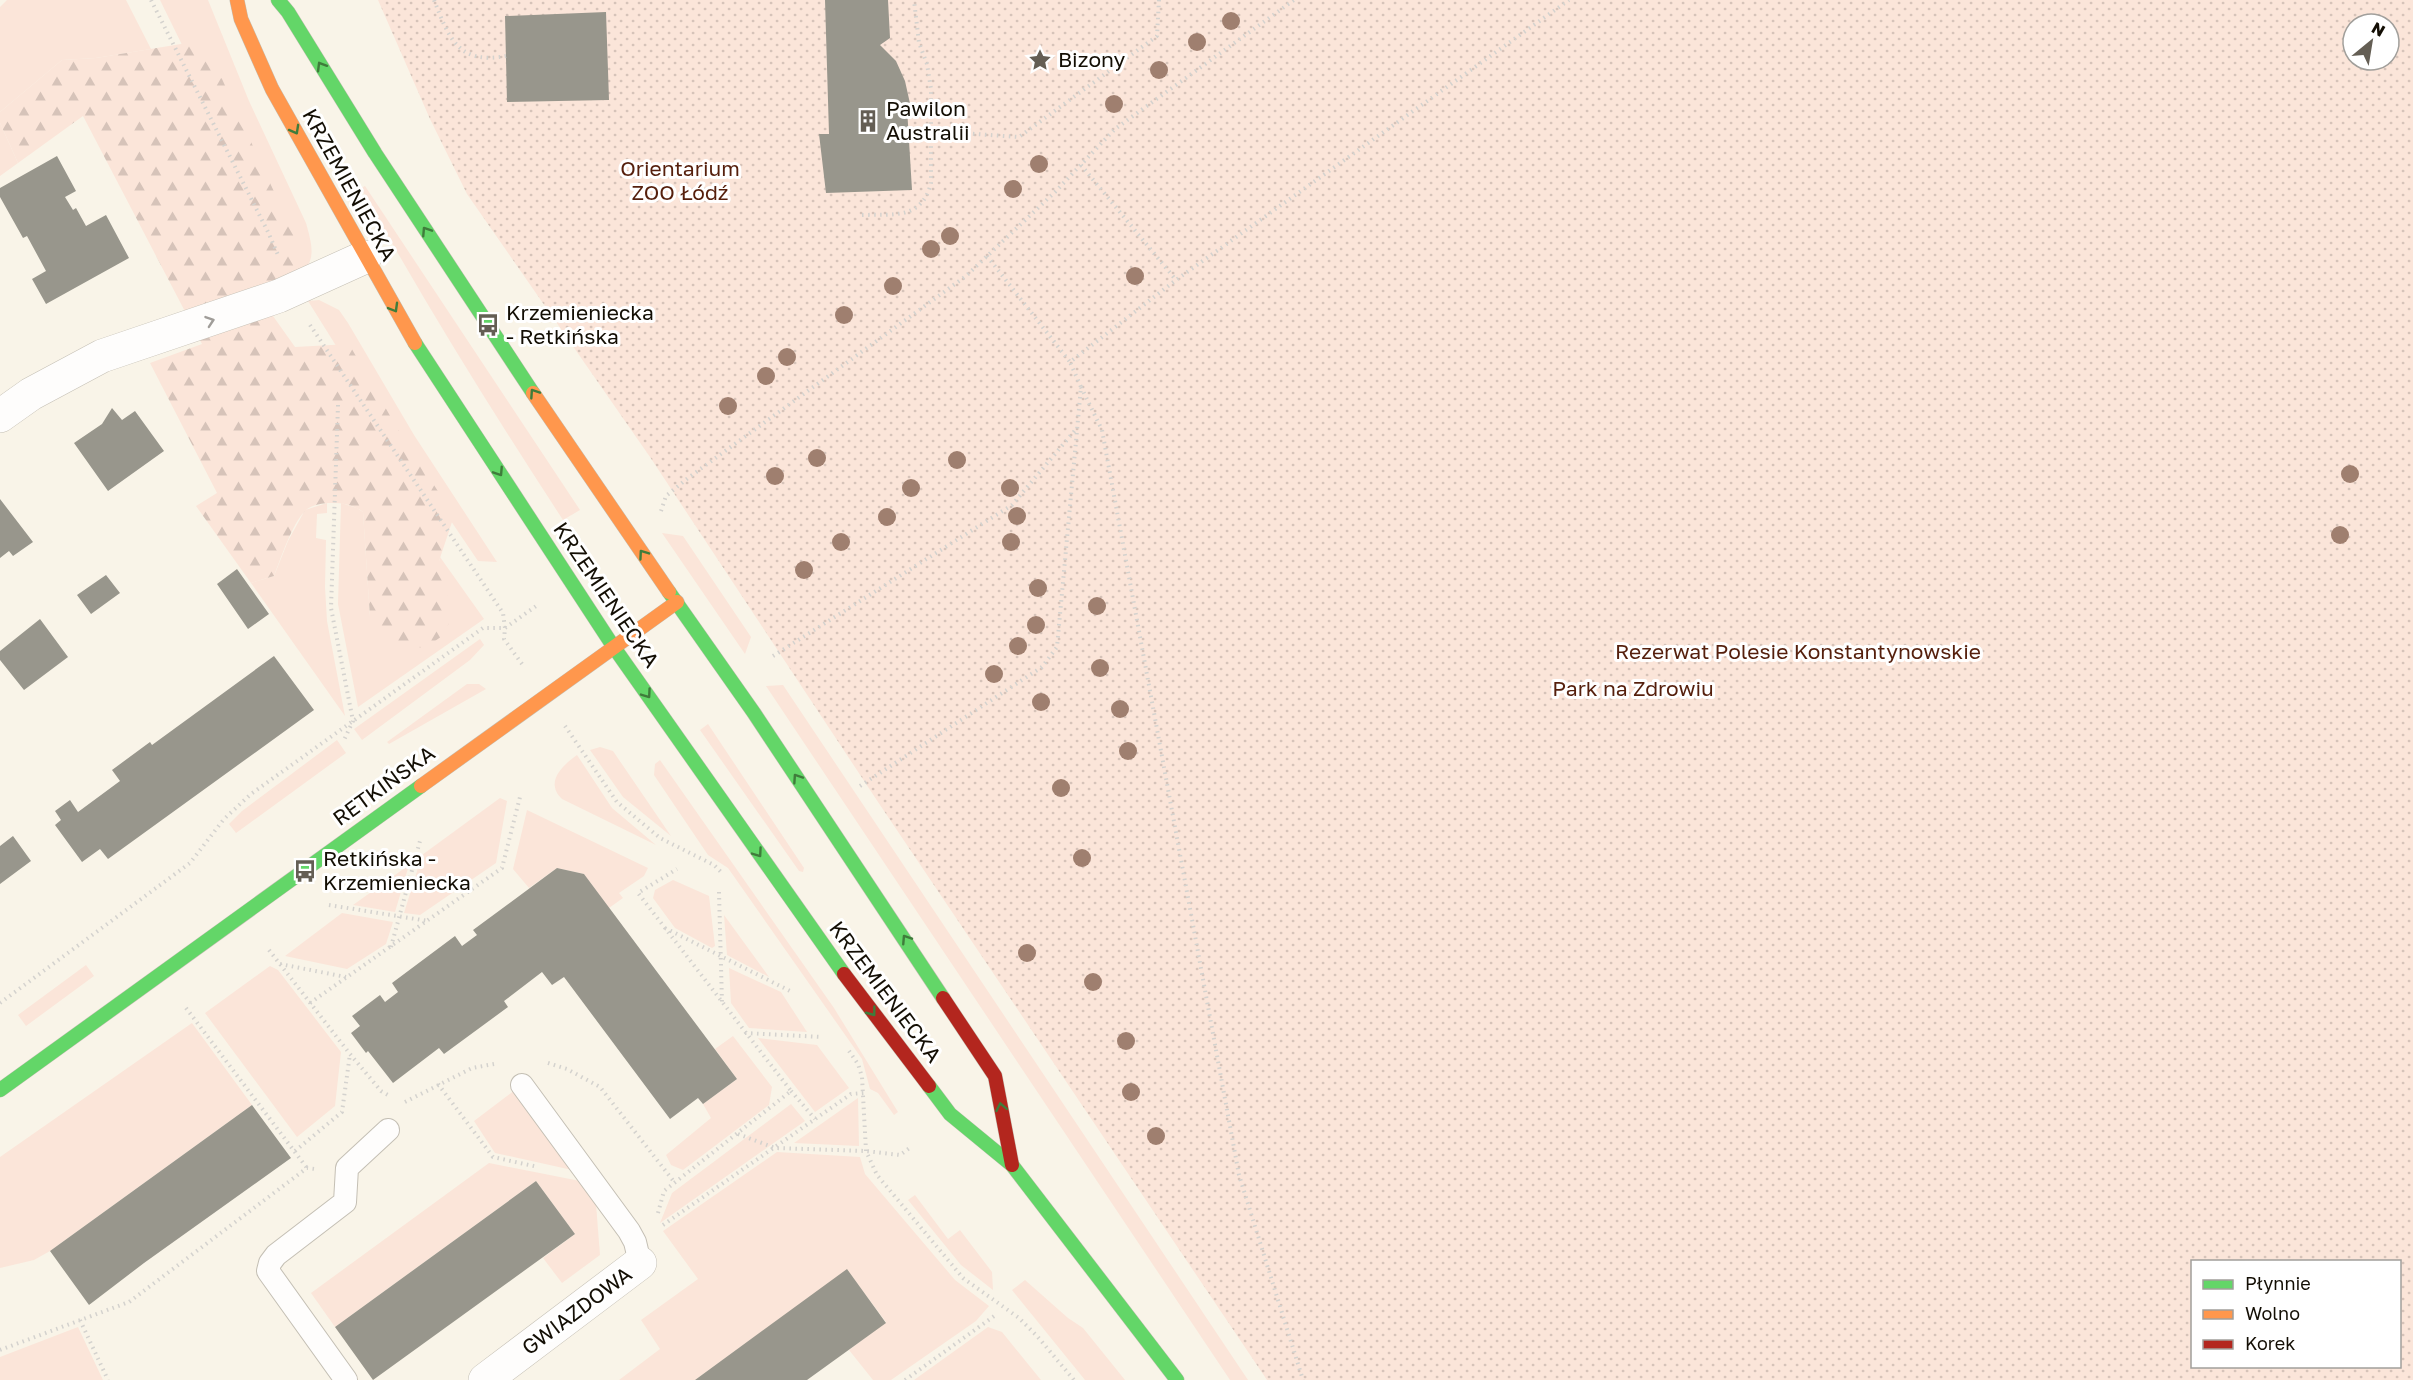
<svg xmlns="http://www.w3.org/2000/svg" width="2413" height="1380" font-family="'Golos Text',sans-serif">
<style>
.green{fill:#fbe5d9}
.forest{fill:url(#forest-firs)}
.park{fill:url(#park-dots);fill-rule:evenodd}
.building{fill:#98968c}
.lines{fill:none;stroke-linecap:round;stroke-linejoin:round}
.lane-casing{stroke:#c4bfb4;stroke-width:24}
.street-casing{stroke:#c4bfb4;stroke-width:34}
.fast-casing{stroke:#c4bfb4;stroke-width:15}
.slow-casing{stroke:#c4bfb4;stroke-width:15}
.jam-casing{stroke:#c4bfb4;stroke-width:15}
.path{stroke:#d4d2ce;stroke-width:4;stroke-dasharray:1.5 4.5;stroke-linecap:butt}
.lane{stroke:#fefdfc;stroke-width:22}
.street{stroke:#fefdfc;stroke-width:33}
.fast{stroke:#63d668;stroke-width:14}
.slow{stroke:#ff974d;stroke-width:14}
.jam{stroke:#b3261e;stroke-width:14}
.tree{fill:#9f7f6f}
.oneway{stroke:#3f7c3b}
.oneway2{stroke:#a09d99}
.labels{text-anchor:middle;stroke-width:6;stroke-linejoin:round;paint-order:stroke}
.poi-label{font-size:21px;fill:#130e04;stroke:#fff;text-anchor:start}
.park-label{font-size:21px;fill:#551f0c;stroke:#fff}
.street-label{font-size:21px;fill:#130e04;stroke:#fff}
</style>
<defs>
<pattern id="forest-firs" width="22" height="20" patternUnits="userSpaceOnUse" patternTransform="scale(1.5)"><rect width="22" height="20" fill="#fbe5d9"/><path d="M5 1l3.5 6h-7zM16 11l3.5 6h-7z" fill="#d6c3b9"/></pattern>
<pattern id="park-dots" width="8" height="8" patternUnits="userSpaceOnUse" patternTransform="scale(1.5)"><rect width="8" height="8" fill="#fbe5d9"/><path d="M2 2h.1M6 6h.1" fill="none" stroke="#d6c3b9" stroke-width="1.8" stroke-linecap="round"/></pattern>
</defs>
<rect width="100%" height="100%" fill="#f9f4e8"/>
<path class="green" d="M7,0H126L151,49L96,58L62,60L0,112V7Z
M160,0H208L249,101L306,223C312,245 318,263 296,277Z
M0,123L18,163L0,176Z
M365,186L580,510L563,520C492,411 424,302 361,188Z
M319,300L339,310L348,323L414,435L497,562L478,561L380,416L308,301Z
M327,503V513L317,514L316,538L326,540L325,587L327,621L345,716L251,583L274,576L288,541L305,510Z
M341,503L357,508L363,512L370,617L439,561L440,557L484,619L358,707L338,604Z
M662,533L683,536L751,637L745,654Z
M480,639L484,645L470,660L362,740L354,729Z
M467,684H479L486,689L389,744L387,742Z
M783,685L1248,1380H1230L766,686Z
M708,724L804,868L803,872L799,871L700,730Z
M337,740L346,753L236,833L229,824L242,811Z
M600,747L613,751L671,836L623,797L590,750Z
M577,755L612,808L656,845L562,799C544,782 563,765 577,755Z
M660,760L834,1008L898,1112L894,1115L878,1093L870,1089L862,1059L728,868L708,855L654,775L655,764Z
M500,798L507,801L496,863L420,915L404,913L422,855Z
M527,810L648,868L644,876L619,893L623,898L609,908L584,874L557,868L529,888L513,869Z
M409,865L395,912L353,905Z
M673,880L709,896L715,946L712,948L675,928L653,898L655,890Z
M342,913L393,922L386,944L347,969L285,956Z
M724,915L769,977L727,955Z
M86,965L94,976L26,1026L18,1015Z
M270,966L278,970L341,1052L335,1106L297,1137L205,1013Z
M729,968L781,992L807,1032L749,1028L731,1003Z
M192,1023L252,1105L50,1251L34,1260L0,1268V1157Z
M733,1036L772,1087L769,1105L683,1170L671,1165L666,1155L711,1118L703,1104L737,1079L715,1049Z
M758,1038L817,1045L849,1088L815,1112Z
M515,1090L572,1170L495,1153L474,1121Z
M858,1098L859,1146L794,1143Z
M791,1104L805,1121L660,1223L672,1193Z
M777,1152L860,1157L865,1174L955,1280L989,1306L976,1321L891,1380H873L849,1350L886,1322L847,1270L695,1380H619L660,1349L641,1320L698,1279L663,1231Z
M489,1163L580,1181L596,1204L600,1255L562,1283L543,1258L575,1234L536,1181L335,1327L311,1293Z
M915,1195L948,1239L960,1230L992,1272L993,1290L961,1265L908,1200Z
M1025,1280L1068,1318L1083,1328L1125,1380H1085L1012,1290Z
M78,1327L103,1380H0V1357Z
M988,1327L1002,1332L1041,1380H914Z"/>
<path class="forest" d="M193,42L222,79L294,235L299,256L273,316L295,347L349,344L397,428L454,516L439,561L452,613L445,634L425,648L384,643L375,630L370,617L363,512C354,505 343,503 332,503C323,503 310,505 305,511C292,524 281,558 274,576L251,583L196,506L217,493L150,363L202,344L83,116L18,163L0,123V112L62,60L96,58Z"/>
<path class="park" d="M378,0H2413V1380H1267L878,802L650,457L467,194L430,119ZM2353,24H2389V60H2353ZM2192,1262H2400V1366H2192Z"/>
<path class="building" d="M825,0H888L890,38L880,45L896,61L905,81L911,108H907L912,190L826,193L819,134H829Z
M606,12L609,100L507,102L505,16Z
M57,156L76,191L65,197L73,210L76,208L86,226L106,215L129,258L46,304L32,279L46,271L27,236L23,238L0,197V188Z
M112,408L122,420L135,411L164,451L108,491L74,443L102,424Z
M0,499L33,542L13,556L9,551L0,558Z
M237,569L269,614L248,629L217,584Z
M106,575L120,593L91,614L77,595Z
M40,619L68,657L24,690L0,660V651Z
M274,656L314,710L108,859L100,849L82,862L55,825L61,820L55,811L70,800L78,812L120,781L112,770L150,742L152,745Z
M13,836L31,861L0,884V846Z
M557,868L584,874L737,1079L703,1104L698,1098L670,1119L564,977L552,985L542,972L504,1001L508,1007L444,1054L439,1048L393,1083L368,1051L366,1053L351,1033L360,1026L352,1016L380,995L385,1002L398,992L392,983L455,936L462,946L477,935L473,930Z
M252,1105L291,1158L144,1263L89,1305L50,1251Z
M536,1181L575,1234L373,1380L335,1327Z
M847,1269L886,1323L807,1380H695Z"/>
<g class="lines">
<g class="lane-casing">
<path id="lane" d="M522,1085L629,1231L635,1242L640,1263
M346,1380L268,1271L270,1263L276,1255L345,1202L347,1168L388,1130"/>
</g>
<g class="street-casing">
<path id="street" d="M0,416L31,394L102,356L279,296L365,257
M485,1380L640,1263"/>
</g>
<g class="fast-casing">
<path id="fast" d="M278,0L288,12L375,153L533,393
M415,343L613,646L844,974
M669,592L754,713L943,998
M929,1086L950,1114L1012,1165L1177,1380
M0,1090L421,786"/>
</g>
<g class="slow-casing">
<path id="slow" d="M237,0L241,19L272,89L415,343
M533,393L669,592
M421,786L677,602"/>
</g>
<g class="jam-casing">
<path id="jam" d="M844,974L929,1086
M943,998L995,1076L1012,1165"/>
</g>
<path class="path" d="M151,0L268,232L278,255
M434,0C449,38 458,65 506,56
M931,131L1019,137L1157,36L1159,0
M1081,165L1176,280
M862,215C893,214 922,220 931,183V89L927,64L919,43L914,0
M987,256L1070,362L1176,280L1569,0
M1081,387L1102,430L1239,1175L1303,1380
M338,405L331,608L353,721L344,740
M661,511L666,496L688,478L966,276L1055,192L1115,129L1294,0
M773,656L1012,505L1077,428
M522,664L504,639L505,628L539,604
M565,726L617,802L660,838L714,865L723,874
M860,786L1042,667L1057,647L1081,387L1070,362
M719,892L722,1003
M329,905L428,921
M665,928L790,991
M391,947L420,841
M269,950L350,1054L381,1091L388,1095
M280,964L346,977
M0,1003L190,863L224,819L251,794L483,628H505L503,613L310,325
M310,1003L502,868L521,793
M186,1008L307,1168
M745,1033L822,1037
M849,1051L858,1064L862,1077L866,1151L877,1175L963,1278L1019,1318L1037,1336L1074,1380
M548,1063L567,1069L600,1087L675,1183
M438,1084L493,1157L538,1167
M791,1091L815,1119
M405,1102L472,1068L494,1064
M738,1134L775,1148L866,1151L900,1155L911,1147
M295,1151L342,1112L350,1054
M658,1213L664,1191L791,1091L638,893L677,869
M663,1225L851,1094L864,1093
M80,1320L108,1380
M0,1350L129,1302L307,1168L315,1169
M905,1380L997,1314"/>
<use href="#lane" class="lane"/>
<use href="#street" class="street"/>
<use href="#fast" class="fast"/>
<use href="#slow" class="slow"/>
<use href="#jam" class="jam"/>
</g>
<g class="tree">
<circle cx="1231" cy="21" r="9"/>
<circle cx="1197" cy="42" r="9"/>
<circle cx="1159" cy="70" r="9"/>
<circle cx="1114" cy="104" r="9"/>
<circle cx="1039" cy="164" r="9"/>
<circle cx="1013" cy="189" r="9"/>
<circle cx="950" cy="236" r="9"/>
<circle cx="931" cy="249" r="9"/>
<circle cx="1135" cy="276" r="9"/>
<circle cx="893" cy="286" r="9"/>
<circle cx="844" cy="315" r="9"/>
<circle cx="787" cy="357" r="9"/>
<circle cx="766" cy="376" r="9"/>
<circle cx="728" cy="406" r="9"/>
<circle cx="817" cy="458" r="9"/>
<circle cx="957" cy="460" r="9"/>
<circle cx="2350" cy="474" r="9"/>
<circle cx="775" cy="476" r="9"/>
<circle cx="911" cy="488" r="9"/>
<circle cx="1010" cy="488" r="9"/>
<circle cx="1017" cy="516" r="9"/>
<circle cx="887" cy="517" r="9"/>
<circle cx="2340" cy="535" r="9"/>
<circle cx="841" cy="542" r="9"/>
<circle cx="1011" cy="542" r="9"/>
<circle cx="804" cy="570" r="9"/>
<circle cx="1038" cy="588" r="9"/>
<circle cx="1097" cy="606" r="9"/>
<circle cx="1036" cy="625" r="9"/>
<circle cx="1018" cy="646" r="9"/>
<circle cx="1100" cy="668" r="9"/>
<circle cx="994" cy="674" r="9"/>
<circle cx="1041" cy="702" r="9"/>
<circle cx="1120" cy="709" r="9"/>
<circle cx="1128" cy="751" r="9"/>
<circle cx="1061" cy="788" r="9"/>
<circle cx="1082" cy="858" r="9"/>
<circle cx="1027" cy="953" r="9"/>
<circle cx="1093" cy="982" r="9"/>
<circle cx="1126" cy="1041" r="9"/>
<circle cx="1131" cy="1092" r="9"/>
<circle cx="1156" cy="1136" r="9"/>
</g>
<defs><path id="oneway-chevron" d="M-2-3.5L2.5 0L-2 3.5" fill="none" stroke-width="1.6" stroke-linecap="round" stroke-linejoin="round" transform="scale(1.5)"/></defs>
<g class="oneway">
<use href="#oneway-chevron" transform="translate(321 66) rotate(-121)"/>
<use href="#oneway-chevron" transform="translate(295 130) rotate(61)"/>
<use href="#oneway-chevron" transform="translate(426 231) rotate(-123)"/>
<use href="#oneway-chevron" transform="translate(394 308) rotate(60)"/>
<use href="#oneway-chevron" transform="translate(534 393) rotate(-124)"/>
<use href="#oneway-chevron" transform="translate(499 472) rotate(57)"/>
<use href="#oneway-chevron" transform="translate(643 554) rotate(-125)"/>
<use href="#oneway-chevron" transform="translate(647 694) rotate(55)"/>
<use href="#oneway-chevron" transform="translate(797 778) rotate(-124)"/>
<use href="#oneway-chevron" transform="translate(758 853) rotate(55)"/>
<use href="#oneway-chevron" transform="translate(906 939) rotate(-123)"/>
<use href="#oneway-chevron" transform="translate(872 1012) rotate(53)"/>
<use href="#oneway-chevron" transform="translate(1001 1107) rotate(-101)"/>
</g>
<use class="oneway2" href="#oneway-chevron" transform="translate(210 321) rotate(-19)"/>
<defs>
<g id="sight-bare" transform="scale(1.8)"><path d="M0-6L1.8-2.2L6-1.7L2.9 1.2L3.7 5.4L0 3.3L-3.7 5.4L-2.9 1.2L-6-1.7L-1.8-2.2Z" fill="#645e54" stroke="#fff" stroke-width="2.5" paint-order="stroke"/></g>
<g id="building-bare" transform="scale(1.8)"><path d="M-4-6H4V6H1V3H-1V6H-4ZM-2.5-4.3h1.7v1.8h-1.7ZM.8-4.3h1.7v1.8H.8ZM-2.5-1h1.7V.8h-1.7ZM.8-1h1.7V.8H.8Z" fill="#645e54" stroke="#fff" stroke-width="2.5" paint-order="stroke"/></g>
<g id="bus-bare" transform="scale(1.8)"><path d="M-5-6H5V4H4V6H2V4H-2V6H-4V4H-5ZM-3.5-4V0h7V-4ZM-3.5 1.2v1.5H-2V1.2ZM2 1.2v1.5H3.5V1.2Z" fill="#645e54" stroke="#fff" stroke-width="2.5" paint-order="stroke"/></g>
</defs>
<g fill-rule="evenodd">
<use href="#sight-bare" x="1040" y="60"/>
<use href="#building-bare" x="868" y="121"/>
<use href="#bus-bare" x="488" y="325"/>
<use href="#bus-bare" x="305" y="871"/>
</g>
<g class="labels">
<g class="poi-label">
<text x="1058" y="67">Bizony</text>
<text x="886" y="116">Pawilon<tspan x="886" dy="24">Australii</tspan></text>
<text x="506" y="320">Krzemieniecka<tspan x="506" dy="24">- Retkińska</tspan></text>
<text x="323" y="866">Retkińska -<tspan x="323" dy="24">Krzemieniecka</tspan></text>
</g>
<g class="park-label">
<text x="680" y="176">Orientarium<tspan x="680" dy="24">ZOO Łódź</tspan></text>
<text x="1798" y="659">Rezerwat Polesie Konstantynowskie</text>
<text x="1633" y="696">Park na Zdrowiu</text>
</g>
<g class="street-label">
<text transform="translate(349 185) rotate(61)" y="7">KRZEMIENIECKA</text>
<text transform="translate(606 595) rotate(56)" y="7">KRZEMIENIECKA</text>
<text transform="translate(384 786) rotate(-36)" y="7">RETKIŃSKA</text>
<text transform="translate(885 992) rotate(53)" y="7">KRZEMIENIECKA</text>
<text transform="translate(577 1311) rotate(-37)" y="7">GWIAZDOWA</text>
</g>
</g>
<rect x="2191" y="1260" width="210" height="108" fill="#ffffff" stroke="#a19f9b" stroke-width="1.5"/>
<rect x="2203" y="1280" width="30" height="9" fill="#63d668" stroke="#a19f9b" stroke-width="1.5"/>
<text x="2245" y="1290" font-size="18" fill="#130e04">Płynnie</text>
<rect x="2203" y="1310" width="30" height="9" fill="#ff974d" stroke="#a19f9b" stroke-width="1.5"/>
<text x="2245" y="1320" font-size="18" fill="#130e04">Wolno</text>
<rect x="2203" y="1340" width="30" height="9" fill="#b3261e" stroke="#a19f9b" stroke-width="1.5"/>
<text x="2245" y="1350" font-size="18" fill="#130e04">Korek</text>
<g transform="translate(2371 42) rotate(30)"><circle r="28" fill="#ffffff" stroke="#a19f9b" stroke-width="1.5"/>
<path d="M0-4.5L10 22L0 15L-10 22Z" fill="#645e54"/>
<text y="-9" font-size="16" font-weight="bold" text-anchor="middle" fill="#130e04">N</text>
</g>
</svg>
